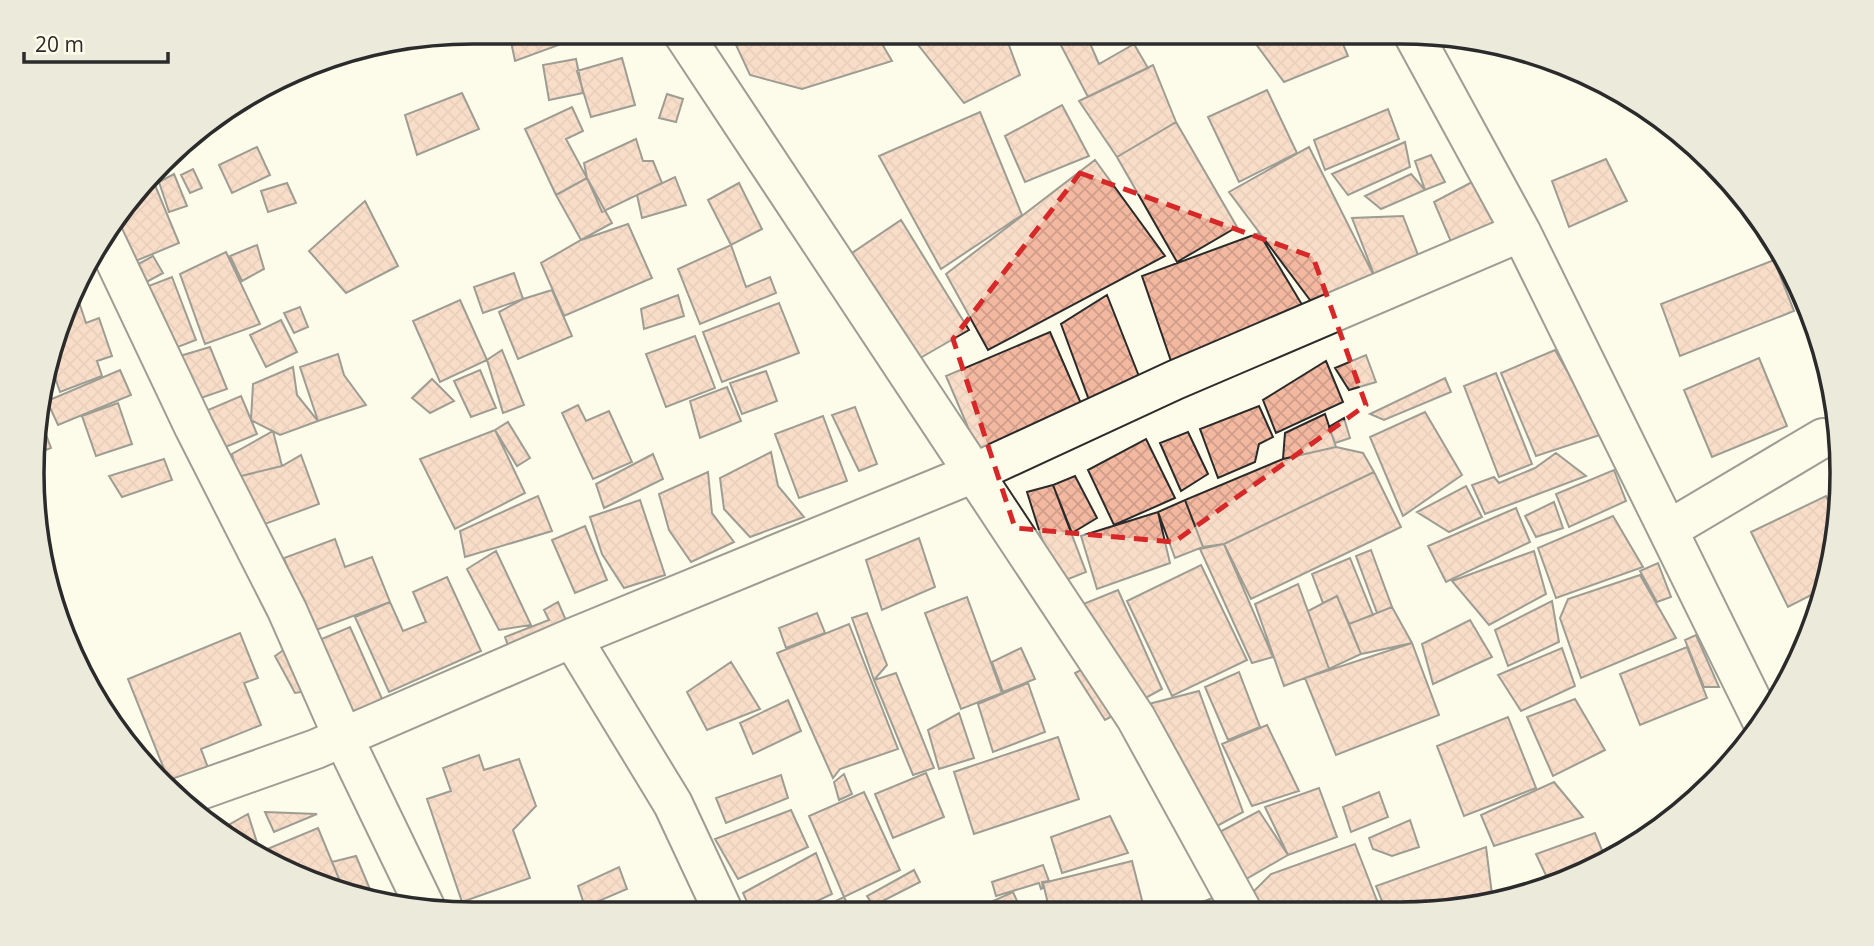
<svg xmlns="http://www.w3.org/2000/svg" width="1874" height="946" font-family="'Open Sans',sans-serif">
<style>
.building{fill:url(#building-cross-hatch);stroke:#2b2b2b;stroke-width:2}
.lines{fill:none;stroke-linecap:round;stroke-linejoin:round}
.minor-casing{stroke:#2b2b2b;stroke-width:42}
.minor{stroke:#fdfbea;stroke-width:38}
.marked{fill:none;stroke:#d62828;stroke-width:5;stroke-dasharray:14 9;stroke-linejoin:round}
.rim{fill:none;stroke:#2b2b2b;stroke-width:3.5}
</style>
<defs>
<pattern id="building-cross-hatch" width="8" height="8" patternUnits="userSpaceOnUse" patternTransform="scale(1.75)"><rect width="8" height="8" fill="#f2b8a0"/><path d="M0 0l8 8M0 8l8-8" fill="none" stroke="#d09e8a"/></pattern>
</defs>
<rect width="100%" height="100%" fill="#fdfbea"/>
<path class="building" d="M509,32H573L575,39L515,61Z
M730,32H875L892,61L802,89L750,75Z
M908,32H1004L1020,75L964,103Z
M1060,32H1085L1099,64L1134,44L1148,68L1088,97L1055,34Z
M1247,32H1338L1348,56L1284,82Z
M622,58L635,105L591,117L577,71Z
M576,59L583,93L549,100L543,65Z
M1153,65L1176,122L1117,157L1079,101Z
M1267,90L1297,153L1239,182L1208,117Z
M462,93L479,129L417,155L405,115Z
M667,94L683,99L676,122L659,118Z
M1062,105L1089,156L1025,182L1005,136Z
M572,107L583,131L566,139L587,178L556,195L525,129Z
M1388,109L1399,139L1325,170L1314,140Z
M980,112L1022,215L941,269L879,156Z
M1176,122L1237,227L1177,262L1117,157Z
M636,139L643,161H653L662,183L602,212L587,178L584,163Z
M1405,142L1410,167L1348,195L1332,174Z
M257,147L270,175L232,193L219,165Z
M1309,147L1377,282L1319,312L1229,192Z
M1431,155L1445,182L1425,190L1415,161Z
M1606,159L1627,201L1569,227L1552,181Z
M1095,160L1165,256L988,350L946,274Z
M193,169L202,188L190,193L181,175Z
M174,174L187,206L169,212L159,182Z
M1411,174L1425,190L1381,209L1365,196Z
M675,177L686,205L642,218L637,195Z
M152,178L179,243L126,265L109,224Z
M587,178L612,223L581,240L556,195Z
M1476,180L1495,227L1452,244L1434,202Z
M287,183L296,203L268,212L261,191Z
M739,183L762,229L731,245L708,200Z
M365,201L398,266L346,293L309,251Z
M1403,216L1420,260L1375,277L1352,218Z
M901,220L969,330L915,361L846,257Z
M628,224L652,278L564,316L541,263L581,240Z
M1259,233L1307,313L1174,370L1142,276Z
M257,245L264,269L242,281L230,256Z
M731,245L746,287L770,277L776,293L700,324L678,269Z
M226,252L260,324L205,344L180,274Z
M153,256L163,273L130,291L120,274Z
M1774,260L1794,311L1680,356L1661,304Z
M514,273L523,299L483,313L474,287Z
M172,277L196,340L170,350L146,287Z
M552,290L572,336L518,359L499,312L523,299Z
M678,295L684,316L644,329L641,309Z
M1107,295L1142,384L1093,411L1061,324Z
M460,300L487,360L440,382L413,321Z
M779,303L799,353L722,382L703,332Z
M80,305L86,323L99,318L112,356L97,361L102,376L60,392L50,363L73,307Z
M300,307L308,327L294,333L284,313Z
M281,320L297,352L266,367L250,335Z
M1050,332L1083,408L979,453L946,376Z
M695,336L715,388L666,407L646,354Z
M210,347L227,389L198,399L180,356Z
M502,350L524,405L503,413L487,360Z
M1555,350L1603,434L1536,456L1501,373Z
M338,354L344,375L366,405L318,421L300,367Z
M1366,355L1376,382L1349,390L1335,368Z
M1759,358L1787,426L1712,457L1684,390Z
M1326,361L1343,402L1276,433L1263,400Z
M293,367L297,395L318,421L280,435L251,420L253,384Z
M120,370L131,395L58,425L47,401Z
M480,370L496,408L471,417L454,381Z
M766,371L777,401L742,414L730,383Z
M1496,373L1532,464L1499,477L1464,386Z
M1445,378L1451,392L1384,420L1370,414Z
M432,379L454,401L430,413L412,398Z
M727,387L741,421L700,438L690,401Z
M241,396L257,434L216,451L201,413Z
M118,403L132,444L96,456L82,416Z
M578,405L586,421L609,411L632,462L593,479L562,413Z
M1259,406L1273,437L1259,444L1255,462L1218,478L1200,429Z
M855,407L877,464L859,471L832,415Z
M1425,412L1462,475L1403,516L1370,437Z
M1325,414L1336,447L1283,459L1285,433Z
M39,416L51,448L38,453Z
M823,416L847,481L799,498L775,434Z
M1344,418L1350,438L1335,443L1329,427Z
M508,422L530,458L517,466L495,430Z
M495,430L525,493L455,529L420,459Z
M273,431L282,466L237,477L232,454Z
M1188,432L1208,474L1181,491L1160,443Z
M1146,439L1175,498L1114,525L1088,470Z
M1336,447L1363,453L1374,472L1224,544L1203,547L1185,500L1283,459Z
M771,452L778,486L804,517L750,537L724,509L720,478Z
M1556,453L1586,476L1485,514L1472,485L1494,477L1499,483L1535,468Z
M653,454L663,479L604,508L596,484Z
M301,455L319,504L254,528L237,477L282,466Z
M164,459L172,480L122,497L109,476Z
M1614,470L1626,501L1569,527L1556,494Z
M708,472L712,513L734,542L691,562L669,530L659,494Z
M1374,472L1401,527L1251,599L1224,544Z
M1075,476L1097,518L1072,533L1053,485Z
M1053,485L1086,572L1056,584L1027,492Z
M1466,486L1482,517L1449,532L1417,512Z
M538,496L552,531L465,557L460,531Z
M1826,496L1837,518L1817,592L1788,607L1751,532Z
M640,500L665,575L624,588L602,554L590,517Z
M1185,500L1203,547L1175,558L1158,512Z
M1554,502L1563,528L1536,537L1525,516Z
M1516,508L1530,542L1446,582L1428,546Z
M1158,512L1170,563L1097,589L1081,536Z
M1613,516L1643,567L1556,598L1538,548Z
M585,526L607,580L575,593L552,540Z
M919,538L935,587L882,610L866,560Z
M335,539L345,567L372,557L390,602L311,632L284,558Z
M1224,544L1273,657L1252,663L1200,549Z
M1371,550L1392,607L1377,613L1356,556Z
M496,551L531,625L499,630L467,569Z
M1534,551L1546,594L1489,625L1452,581Z
M1350,558L1373,615L1349,624L1337,596L1323,603L1312,574Z
M1658,563L1671,597L1657,602L1640,571Z
M1201,565L1247,660L1172,696L1127,601Z
M1640,575L1676,638L1581,678L1560,618L1568,599Z
M447,577L481,651L389,692L355,617L390,602L403,631L426,622L413,592Z
M1298,584L1329,669L1284,686L1255,604Z
M1118,590L1162,689L1105,720L1075,673L1108,655L1081,605Z
M1337,596L1361,654L1329,669L1308,611Z
M967,597L1002,693L961,709L925,613Z
M1552,601L1559,642L1508,666L1495,630Z
M558,602L571,632L513,659L505,637L549,620L544,610Z
M1392,607L1412,643L1361,654L1349,624Z
M817,613L825,633L786,648L779,628Z
M867,613L887,665L874,680L852,618Z
M1470,620L1492,657L1433,684L1422,644Z
M849,624L898,749L840,769L833,778L777,653Z
M350,627L383,701L350,716L317,641Z
M240,633L258,678L244,683L261,725L201,749L210,773L172,789L128,679Z
M1696,635L1719,687H1704L1685,640Z
M1412,643L1439,715L1336,755L1305,678Z
M288,647L308,691L295,693L275,656Z
M1687,647L1707,698L1640,725L1620,674Z
M1021,648L1035,679L1003,692L992,662Z
M1562,648L1575,686L1521,711L1498,675Z
M731,662L760,709L707,730L687,692Z
M1239,672L1260,727L1228,740L1205,687Z
M896,673L934,768L913,775L874,680Z
M1028,683L1045,732L993,752L978,704Z
M1199,691L1243,812L1206,832L1141,706Z
M1575,699L1605,750L1553,776L1527,717Z
M788,700L801,731L753,754L740,723Z
M959,713L974,758L939,769L928,730Z
M1508,717L1536,788L1464,816L1437,746Z
M1267,725L1299,791L1252,806L1222,744Z
M1058,737L1079,799L974,834L954,772Z
M479,755L484,770L519,759L536,806L513,830L530,878L462,902L427,799L451,791L443,768Z
M926,773L944,817L893,838L875,794Z
M844,774L852,794L839,800L834,782Z
M781,775L788,798L726,823L716,798Z
M1554,782L1583,817L1494,846L1481,815Z
M1319,788L1337,837L1288,855L1265,807Z
M864,792L900,870L844,897L809,816Z
M1379,792L1388,817L1351,832L1343,807Z
M791,810L808,847L738,879L715,839Z
M1259,811L1288,855L1234,886L1212,836Z
M265,812L317,814L274,832Z
M248,814L260,852L255,853L227,832L225,827Z
M1110,816L1128,853L1062,873L1051,837Z
M1410,820L1419,847L1392,856L1373,849L1369,838Z
M318,828L342,886L278,869L263,858L260,852Z
M1595,833L1606,860L1570,881L1551,886L1536,854Z
M1355,844L1381,911H1255L1249,896L1271,874Z
M1486,847L1493,902L1459,911H1386L1376,886Z
M816,853L832,894L792,913H752L743,893Z
M356,856L372,894L342,886L332,862Z
M1132,861L1145,912H1050L1043,883Z
M1043,865L1049,881L1042,882L1043,888L1041,889L1039,883L996,896L992,882Z
M619,867L627,889L585,907L578,886Z
M914,870L920,882L873,906L867,896Z
M1013,892L1022,912H985L982,906Z
M1220,895L1230,911H1207L1202,902Z
M844,897L852,912L811,913Z
M747,902L751,913H734L732,909Z"/>
<g class="lines">
<g class="minor-casing">
<path id="minor" d="M682,32L1136,718L1242,911
M1412,32L1521,232L1763,723
M103,235L194,427L287,610L343,737L426,909
M1668,530L1823,438
M572,638L673,804L724,913
M178,798L316,749L572,638L974,473L1175,380L1521,232"/>
</g>
<use href="#minor" class="minor"/>
</g>
<path d="M0 0H1874V946H0ZM1080,173L1313,257L1366,405L1174,542L1015,528L953,339Z" fill="#fdfbea" fill-opacity=".55" fill-rule="evenodd"/>
<path class="marked" d="M1080,173L1313,257L1366,405L1174,542L1015,528L953,339Z"/>
<path d="M0 0H1874V946H0ZM473 44H1401A429 429 0 0 1 1830 473V473A429 429 0 0 1 1401 902H473A429 429 0 0 1 44 473V473A429 429 0 0 1 473 44Z" fill="#eceadb" fill-rule="evenodd"/>
<path class="rim" d="M473 44H1401A429 429 0 0 1 1830 473V473A429 429 0 0 1 1401 902H473A429 429 0 0 1 44 473V473A429 429 0 0 1 473 44Z"/>
<path d="M24 52v10h144v-10" fill="none" stroke="#2b2b2b" stroke-width="3.5"/>
<text x="35" y="52" font-size="21" fill="#2b2b2b" stroke="#fdfbea" stroke-width="5" paint-order="stroke">20 m</text>
</svg>
